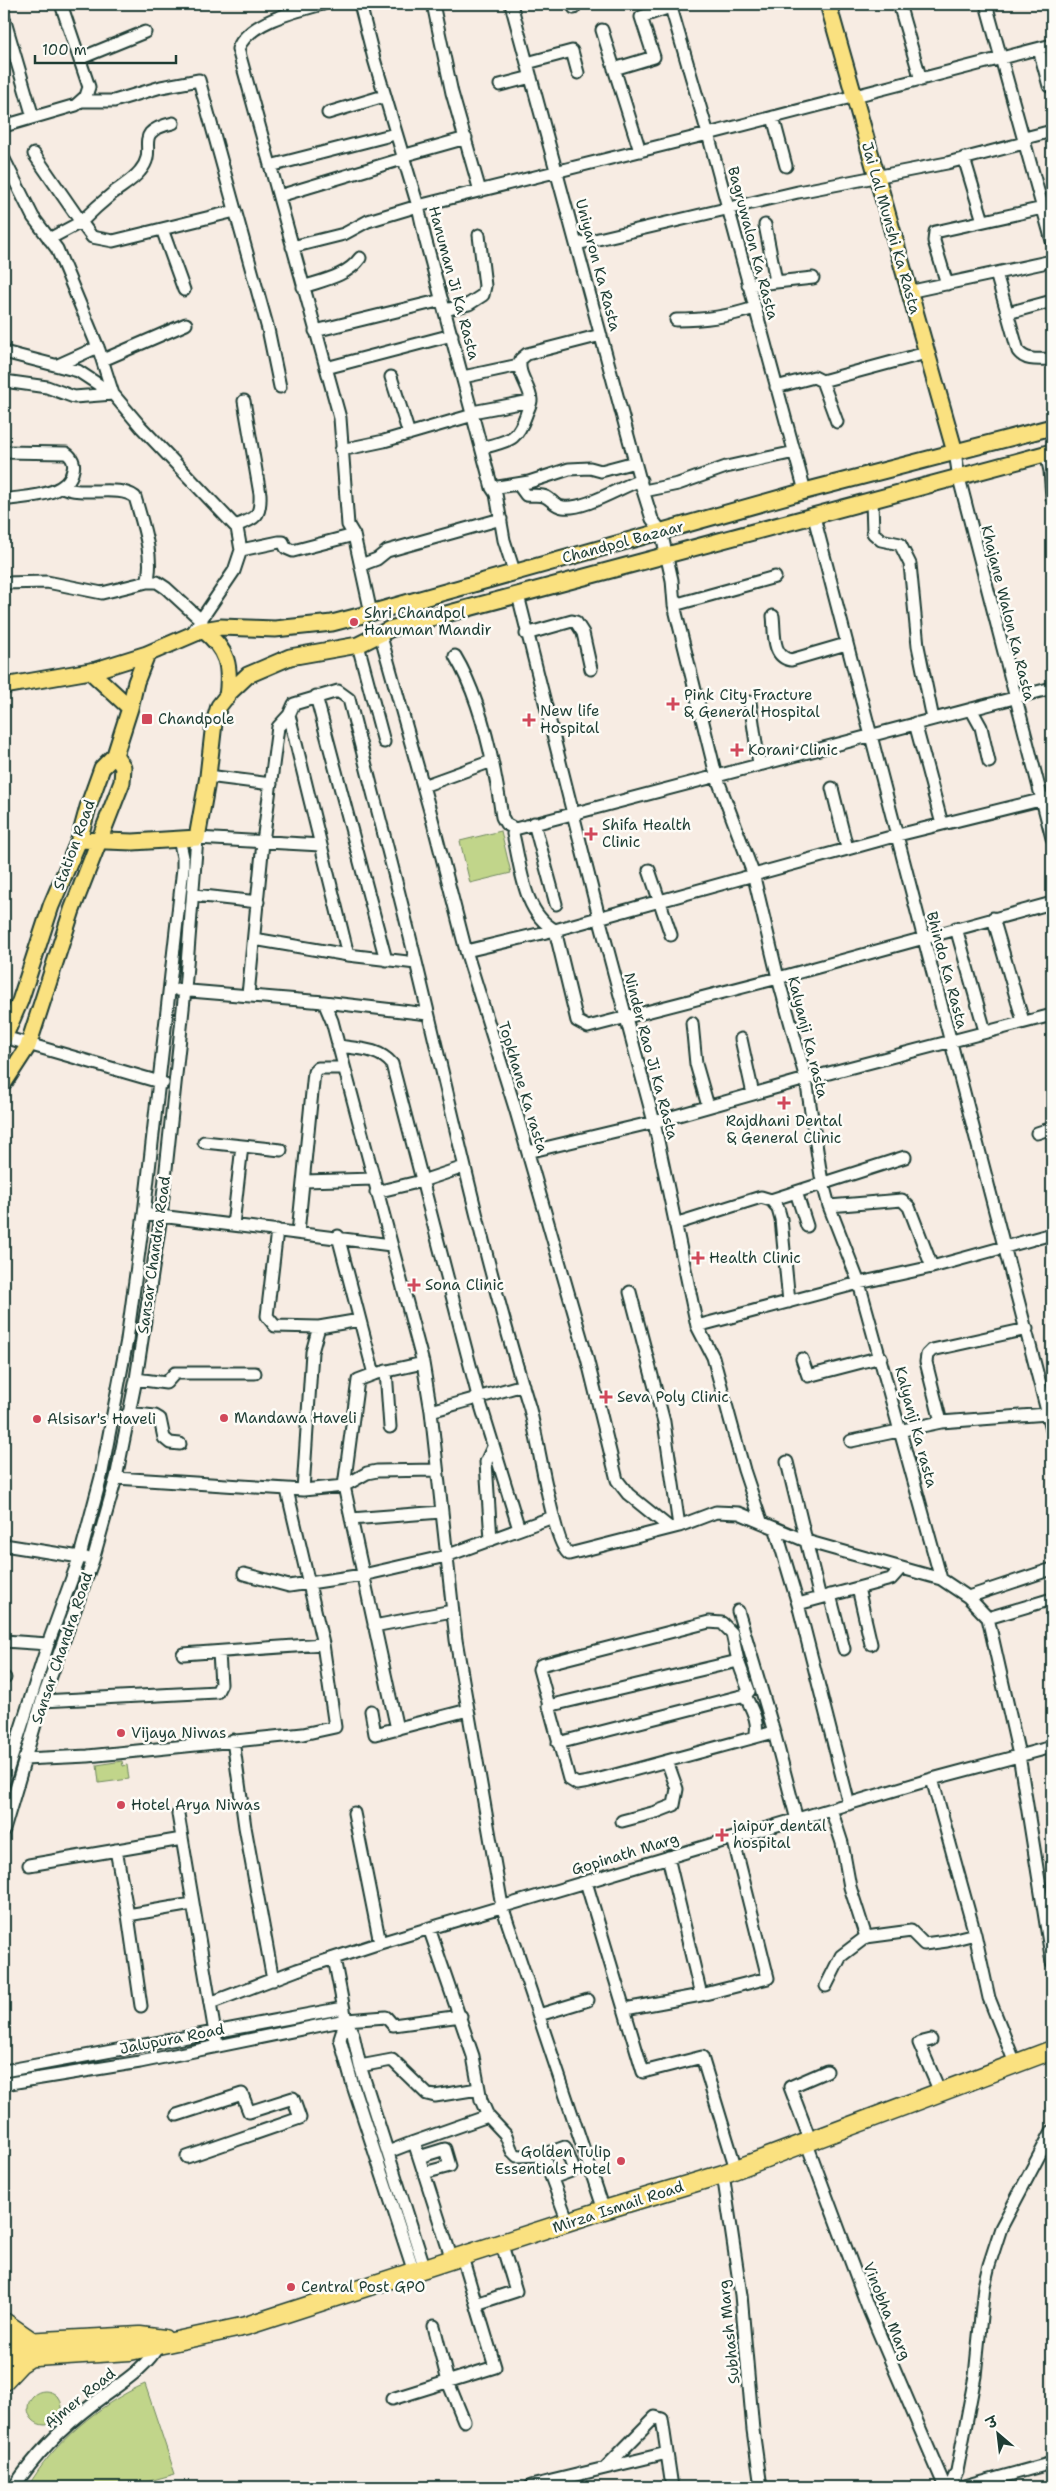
<svg xmlns="http://www.w3.org/2000/svg" width="1056" height="2491" font-family="'Shantell Sans','Playpen Sans Deva',sans-serif">
<style>
.green{fill:#c1d58a;stroke:#70895f}
.lines{fill:none;stroke-linecap:round;stroke-linejoin:round}
.minor-casing{stroke:#1f3d34;stroke-width:15}
.major-casing{stroke:#1f3d34;stroke-width:19}
.highway-casing{stroke:#1f3d34;stroke-width:21}
.minor{stroke:#fdfcf7;stroke-width:11}
.major{stroke:#fae180;stroke-width:15}
.highway{stroke:#fae180;stroke-width:18}
.poi-dot{fill:#d1495b;stroke:#fdfcf7;stroke-width:2}
.labels{text-anchor:middle;stroke-width:5;stroke-linejoin:round;paint-order:stroke}
.street-label{font-size:15px;fill:#1f3d34;stroke:#fdfcf7}
.poi-label{font-size:15px;fill:#1f3d34;stroke:#fdfcf7;text-anchor:start}
</style>
<rect width="100%" height="100%" fill="#f7ece3"/>
<filter id="ink" filterUnits="userSpaceOnUse"><feTurbulence type="fractalNoise" baseFrequency=".02" numOctaves="2"/><feDisplacementMap in="SourceGraphic" scale="10" xChannelSelector="R" yChannelSelector="G"/><feConvolveMatrix kernelMatrix="1 2 1 2 8 2 1 2 1" color-interpolation-filters="sRGB"/></filter>
<g filter="url(#ink)">
<path class="green" d="M501,831L511,873L470,883L460,841Z
M122,1761L123,1766L127,1765L129,1779L99,1783L97,1765Z
M145,2384L175,2474L128,2487H28C51,2445 100,2403 145,2384Z
M28 2408a17 17 0 1 1 34 0a17 17 0 1 1-34 0Z"/>
<g class="lines">
<g class="minor-casing">
<path id="minor" d="M323,4C296,11 248,22 238,49L340,418L348,525L354,535L371,613
M360,4L374,59L418,206L425,238L492,488L496,494L504,540L514,571
M433,4L452,93L480,191
M511,4L641,484L652,519L661,531L672,580L674,605L716,775L753,873L778,978L806,1079L821,1176L829,1206L859,1283L941,1579
M670,4L708,134L805,491
M899,4L921,80
M986,4L1052,241
M574,8L575,4
M4,18L33,117
M602,30L640,151
M1039,49L1049,86
M81,58L145,32
M527,63L572,51L578,73
M614,69L654,57L641,17L670,7
M500,85L531,77
M82,101H114L161,87L199,80L268,329L280,387
M328,113L384,96
M773,117L786,166
M4,126L76,105L86,96L89,87L61,4
M34,154L81,222C91,212 102,202 113,193C122,186 133,180 140,171C160,148 129,133 173,123
M402,156L466,138
M964,158L983,221
M4,159L33,217L57,249L99,350L113,394L74,397L47,387L4,381
M270,166L395,134
M279,196L402,159
M765,225L776,281
M162,229L184,290
M49,239L81,222L92,237L113,241L235,211
M577,244L798,192L947,163L1024,143L1025,138L1052,131
M292,247L344,234L368,221L418,206L708,134L1052,45
M996,273L1018,351C1026,362 1040,359 1052,359
M947,284L934,241L935,232L1043,208
M748,285L813,278
M303,287C324,280 347,276 360,258
M908,292L1052,261
M445,310L469,304L483,295L485,286L479,235
M1008,313L1052,301
M676,320C704,320 728,317 754,308
M315,331L442,300
M4,352L78,371L113,394L141,427L237,528L241,550L234,571L192,633
M103,360L186,324
M58,365L98,347
M326,368L452,335
M391,377L409,434
M463,377L519,365
M822,381L926,353
M776,387L814,377L822,381L837,422
M472,412L531,401
M482,448C508,440 516,443 526,415C527,411 531,405 531,400C530,386 516,373 521,359L527,354L601,335
M341,450L384,441L473,415
M4,452L66,453C72,457 75,463 73,470C68,497 26,496 4,500
M955,452L959,478L1052,838
M1046,453L1050,471L1052,498
M518,484L526,495C532,496 541,494 546,497C552,500 555,506 563,507C585,510 620,487 641,480
M62,487C84,497 118,484 135,497C142,522 155,558 147,582
M492,488L529,482L569,469L590,468L601,471L635,462
M644,491L678,484L726,467L795,452
M872,501L873,533L881,540L900,544L910,564L918,646L933,719
M814,517L1052,1430
M235,526C256,518 261,517 260,494L244,401
M241,550L279,542H283L286,548L293,551L354,535
M361,565L377,559L387,551L501,519
M4,583L47,582L102,593L147,582H157L166,588L202,621
M518,595L599,917L654,1122L697,1326L713,1357L744,1470L761,1521
M674,605L775,577
M773,616C775,631 771,657 791,660L846,644
M380,633L430,811L466,951L515,1108L587,1358L617,1480L628,1494L670,1528
M526,634L572,621L576,622L583,633L591,669
M358,645L384,742
M455,656C481,699 495,768 502,817L506,824L515,829
M316,696L386,960
M750,702L759,764
M971,709L981,727L989,762
M289,715L348,955
M915,723L942,824
M208,776L271,784
M423,786L492,761
M832,788L847,848
M534,823L556,904
M515,829L513,834C521,866 523,913 555,930L577,1021L588,1027L778,978L1052,903
M515,829L1052,688
M649,870L671,935
M194,895L258,902
M993,918L1023,1021
M956,928L985,1031
M254,939L348,955L416,963
M466,951L555,930L898,835L1052,797
M178,990L324,1002L428,1014
M248,995L263,842L278,727L289,715L294,704L338,691L349,699C371,787 395,874 416,962C452,1110 484,1260 529,1406C537,1430 553,1546 569,1554L679,1526L716,1512L739,1513L806,1541L941,1579L968,1597L988,1618L1019,1755L1052,1962
M324,1002L332,1021L423,1363L431,1411L456,1640L502,1906L604,2210
M692,1023L696,1064L708,1106
M4,1037L163,1083
M741,1039L753,1094
M338,1046C358,1049 379,1048 392,1064L478,1396L519,1529
M1037,1133L1052,1128
M204,1142L281,1150
M528,1152L654,1122L806,1079L1052,1015
M304,1181L374,1179
M376,1192L422,1181L464,1167
M796,1192L807,1226
M771,1200L778,1208L781,1219L789,1302
M829,1206L902,1200L909,1207L932,1267
M144,1214L391,1245
M675,1224L761,1197L771,1200L905,1157
M233,1225L242,1146
M277,1230L267,1316L275,1326L319,1327L360,1320
M298,1233L314,1072L318,1068H344
M338,1236L374,1374
M630,1292L664,1422L679,1526
M697,1326L859,1283L932,1267L1052,1234
M802,1359L808,1376L881,1357
M386,1371L390,1427
M136,1379L166,1383L175,1373H255
M431,1411L523,1385
M128,1413L155,1416L160,1419L164,1438L170,1443L180,1444
M941,1422L926,1362L927,1355L932,1350L1027,1329
M851,1441L941,1422L1048,1414
M787,1462L820,1598
M116,1478L303,1490L344,1486L367,1473L377,1471L436,1470
M303,1490L312,1352L319,1327
M351,1519L441,1512
M776,1530L798,1604L891,1579L900,1569
M491,1540L486,1462L493,1447
M4,1545L86,1558
M244,1574L289,1586L363,1575L446,1556L553,1517
M858,1588L871,1644
M830,1595L844,1649
M968,1597L1052,1569
M798,1604L849,1804
M738,1611L774,1732L797,1820
M988,1618L1052,1599
M374,1626L452,1611
M4,1641L48,1644
M183,1654L323,1644
M4,1678H5
M745,1695C751,1708 760,1722 755,1737
M42,1701L217,1692L221,1684L219,1653
M548,1706L738,1661L732,1633L722,1623L709,1622L541,1665L539,1669L569,1779L577,1784L589,1782L774,1732
M371,1711L375,1734L468,1710
M397,1729L344,1486L358,1380L374,1374L423,1363
M233,1740L245,1827L273,1980
M558,1743L745,1695L749,1691L738,1661
M24,1759L88,1756L303,1734L335,1727L323,1644L287,1490
M932,1779L975,1934L989,1998L1015,2063
M4,1781L48,1644L80,1556L101,1477L127,1340L144,1214L183,868V857L179,839
M831,1809L842,1843L850,1887L866,1937L911,1931L924,1944L947,1941L975,1934
M354,1813L380,1943
M178,1814L216,2039
M622,1821L656,1812L674,1805L677,1789L667,1761
M4,1830L42,1701L93,1560L116,1478L136,1379L161,1216L185,990L197,838L321,845
M116,1850L128,1915
M668,1857L701,1995
M29,1865L182,1839
M586,1882L643,2072L702,2057L736,2169
M429,1928L473,2056L481,2100L488,2116L505,2134L512,2151L517,2156L543,2155
M334,1958L346,2020L353,2034L360,2066L425,2269
M826,1986L841,1956L866,1937
M210,2003L297,1970L380,1943L932,1779L1052,1747
M141,2006L128,1915L192,1904
M625,2009L701,1995L768,1978L733,1838
M539,2015L588,2000
M346,2020L340,2039L353,2086L414,2272
M931,2040L919,2043L940,2092
M360,2066L392,2060L427,2094L435,2096L478,2089
M4,2071L343,2008
M4,2084L140,2062L346,2020L386,2017L393,2025L461,2016
M177,2115L242,2094L249,2112L293,2098L300,2118L187,2157
M414,2142L488,2116
M811,2142L790,2087L827,2071
M807,2144L869,2310L945,2487
M388,2152L414,2142L452,2260
M419,2157L445,2149L450,2166L424,2173
M723,2174L741,2295L753,2430L761,2487
M552,2178L574,2170L565,2147L543,2155L568,2222
M476,2304L516,2291L502,2245
M434,2326L448,2382L464,2421
M392,2399L495,2367L462,2257
M605,2468L655,2417L662,2419L672,2487
M531,2486L667,2453
M14,2487C35,2455 63,2427 93,2404C117,2385 145,2371 160,2343
M950,2487L957,2471L975,2376L984,2286L989,2265L1001,2228L1052,2131
M965,2487L1052,2463"/>
</g>
<g class="major-casing">
<path id="major" d="M828,4L955,452
M203,630C228,650 231,666 227,697
M90,671L130,708
M4,686L96,670L147,654L203,630L221,627L275,629L332,623L363,615L805,491L1052,427
M79,840L133,842L197,838L208,776L214,723L219,706L230,692L248,675L290,657L358,645L390,629L1052,452
M4,1038L20,1001L51,906L79,840L88,807L102,768L115,755L130,708L136,682L147,654
M4,1083L28,1046L72,910L122,782L123,767L115,755"/>
</g>
<g class="highway-casing">
<path id="highway" d="M4,2322L30,2340
M4,2343L140,2336L164,2339
M4,2359L130,2351L246,2326L604,2210L723,2174L1052,2050
M4,2381L20,2364L31,2357"/>
</g>
<use href="#minor" class="minor"/>
<use href="#major" class="major"/>
<use href="#highway" class="highway"/>
</g>
</g>
<g class="poi-dot">
<circle cx="354" cy="622" r="5"/>
<path d="M670.5 696.5h5v5h5v5h-5v5h-5v-5h-5v-5h5z"/>
<rect x="141" y="713" width="12" height="12" rx="2.5"/>
<path d="M526.5 712.5h5v5h5v5h-5v5h-5v-5h-5v-5h5z"/>
<path d="M734.5 742.5h5v5h5v5h-5v5h-5v-5h-5v-5h5z"/>
<path d="M588.5 826.5h5v5h5v5h-5v5h-5v-5h-5v-5h5z"/>
<path d="M781.5 1095.5h5v5h5v5h-5v5h-5v-5h-5v-5h5z"/>
<path d="M695.5 1250.5h5v5h5v5h-5v5h-5v-5h-5v-5h5z"/>
<path d="M411.5 1277.5h5v5h5v5h-5v5h-5v-5h-5v-5h5z"/>
<path d="M603.5 1389.5h5v5h5v5h-5v5h-5v-5h-5v-5h5z"/>
<circle cx="224" cy="1418" r="5"/>
<circle cx="37" cy="1419" r="5"/>
<circle cx="121" cy="1733" r="5"/>
<circle cx="121" cy="1805" r="5"/>
<path d="M719.5 1827.5h5v5h5v5h-5v5h-5v-5h-5v-5h5z"/>
<circle cx="621" cy="2161" r="5"/>
<circle cx="291" cy="2287" r="5"/>
</g>
<g class="labels">
<g class="street-label">
<text transform="translate(891 228) rotate(74)" y="5">Jai Lal Munshi Ka Rasta</text>
<text transform="translate(753 243) rotate(75)" y="5">Bagruwalon Ka Rasta</text>
<text transform="translate(598 265) rotate(75)" y="5">Uniyaron Ka Rasta</text>
<text transform="translate(454 283) rotate(75)" y="5">Hanuman Ji Ka Rasta</text>
<text transform="translate(623 542) rotate(-15)" y="5">Chandpol Bazaar</text>
<text transform="translate(1008 613) rotate(76)" y="5">Khajane Walon Ka Rasta</text>
<text transform="translate(74 845) rotate(-70)" y="5">Station Road</text>
<text transform="translate(947 970) rotate(75)" y="5">Bhindo Ka Rasta</text>
<text transform="translate(808 1037) rotate(76)" y="5">Kalyanji Ka rasta</text>
<text transform="translate(651 1056) rotate(75)" y="5">Ninder Rao Ji Ka Rasta</text>
<text transform="translate(523 1087) rotate(73)" y="5">Topkhane Ka rasta</text>
<text transform="translate(154 1255) rotate(-82)" y="5">Sansar Chandra Road</text>
<text transform="translate(916 1427) rotate(75)" y="5">Kalyanji Ka rasta</text>
<text transform="translate(62 1648) rotate(-71)" y="5">Sansar Chandra Road</text>
<text transform="translate(625 1854) rotate(-17)" y="5">Gopinath Marg</text>
<text transform="translate(172 2039) rotate(-11)" y="5">Jalupura Road</text>
<text transform="translate(618 2207) rotate(-18)" y="5">Mirza Ismail Road</text>
<text transform="translate(887 2311) rotate(68)" y="5">Vinobha Marg</text>
<text transform="translate(729 2332) rotate(-96)" y="5">Subhash Marg</text>
<text transform="translate(80 2398) rotate(-39)" y="5">Ajmer Road</text>
</g>
<g class="poi-label">
<text x="364" y="618">Shri Chandpol<tspan x="364" dy="17">Hanuman Mandir</tspan></text>
<text x="684" y="700">Pink City Fracture<tspan x="684" dy="17">&amp; General Hospital</tspan></text>
<text x="540" y="716">New life<tspan x="540" dy="17">Hospital</tspan></text>
<text x="158" y="724">Chandpole</text>
<text x="748" y="755">Korani Clinic</text>
<text x="602" y="830">Shifa Health<tspan x="602" dy="17">Clinic</tspan></text>
<text x="784" y="1126" text-anchor="middle">Rajdhani Dental<tspan x="784" dy="17">&amp; General Clinic</tspan></text>
<text x="709" y="1263">Health Clinic</text>
<text x="425" y="1290">Sona Clinic</text>
<text x="617" y="1402">Seva Poly Clinic</text>
<text x="234" y="1423">Mandawa Haveli</text>
<text x="47" y="1424">Alsisar's Haveli</text>
<text x="131" y="1738">Vijaya Niwas</text>
<text x="131" y="1810">Hotel Arya Niwas</text>
<text x="733" y="1831">jaipur dental<tspan x="733" dy="17">hospital</tspan></text>
<text x="611" y="2157" text-anchor="end">Golden Tulip<tspan x="611" dy="17">Essentials Hotel</tspan></text>
<text x="301" y="2292">Central Post GPO</text>
</g>
</g>
<rect width="1056" height="2491" fill="none" stroke="#fdfcf7" stroke-width="20"/>
<rect x="10" y="10" width="1036" height="2471" fill="none" stroke="#1f3d34" stroke-width="2" filter="url(#ink)"/>
<g transform="translate(998 2434) rotate(332)" stroke="#fdfcf7" stroke-width="4" paint-order="stroke">
<path d="M0-4L9 19L0 12L-9 19Z" fill="#1f3d34"/>
<text y="-8" font-size="14" font-weight="bold" text-anchor="middle" fill="#1f3d34">उ</text>
</g>
<path d="M35 55v8h141v-8" fill="none" stroke="#1f3d34" stroke-width="2.5"/>
<text x="42" y="55" font-size="15" fill="#1f3d34" stroke="#fdfcf7" stroke-width="4" paint-order="stroke">100 m</text>
</svg>
